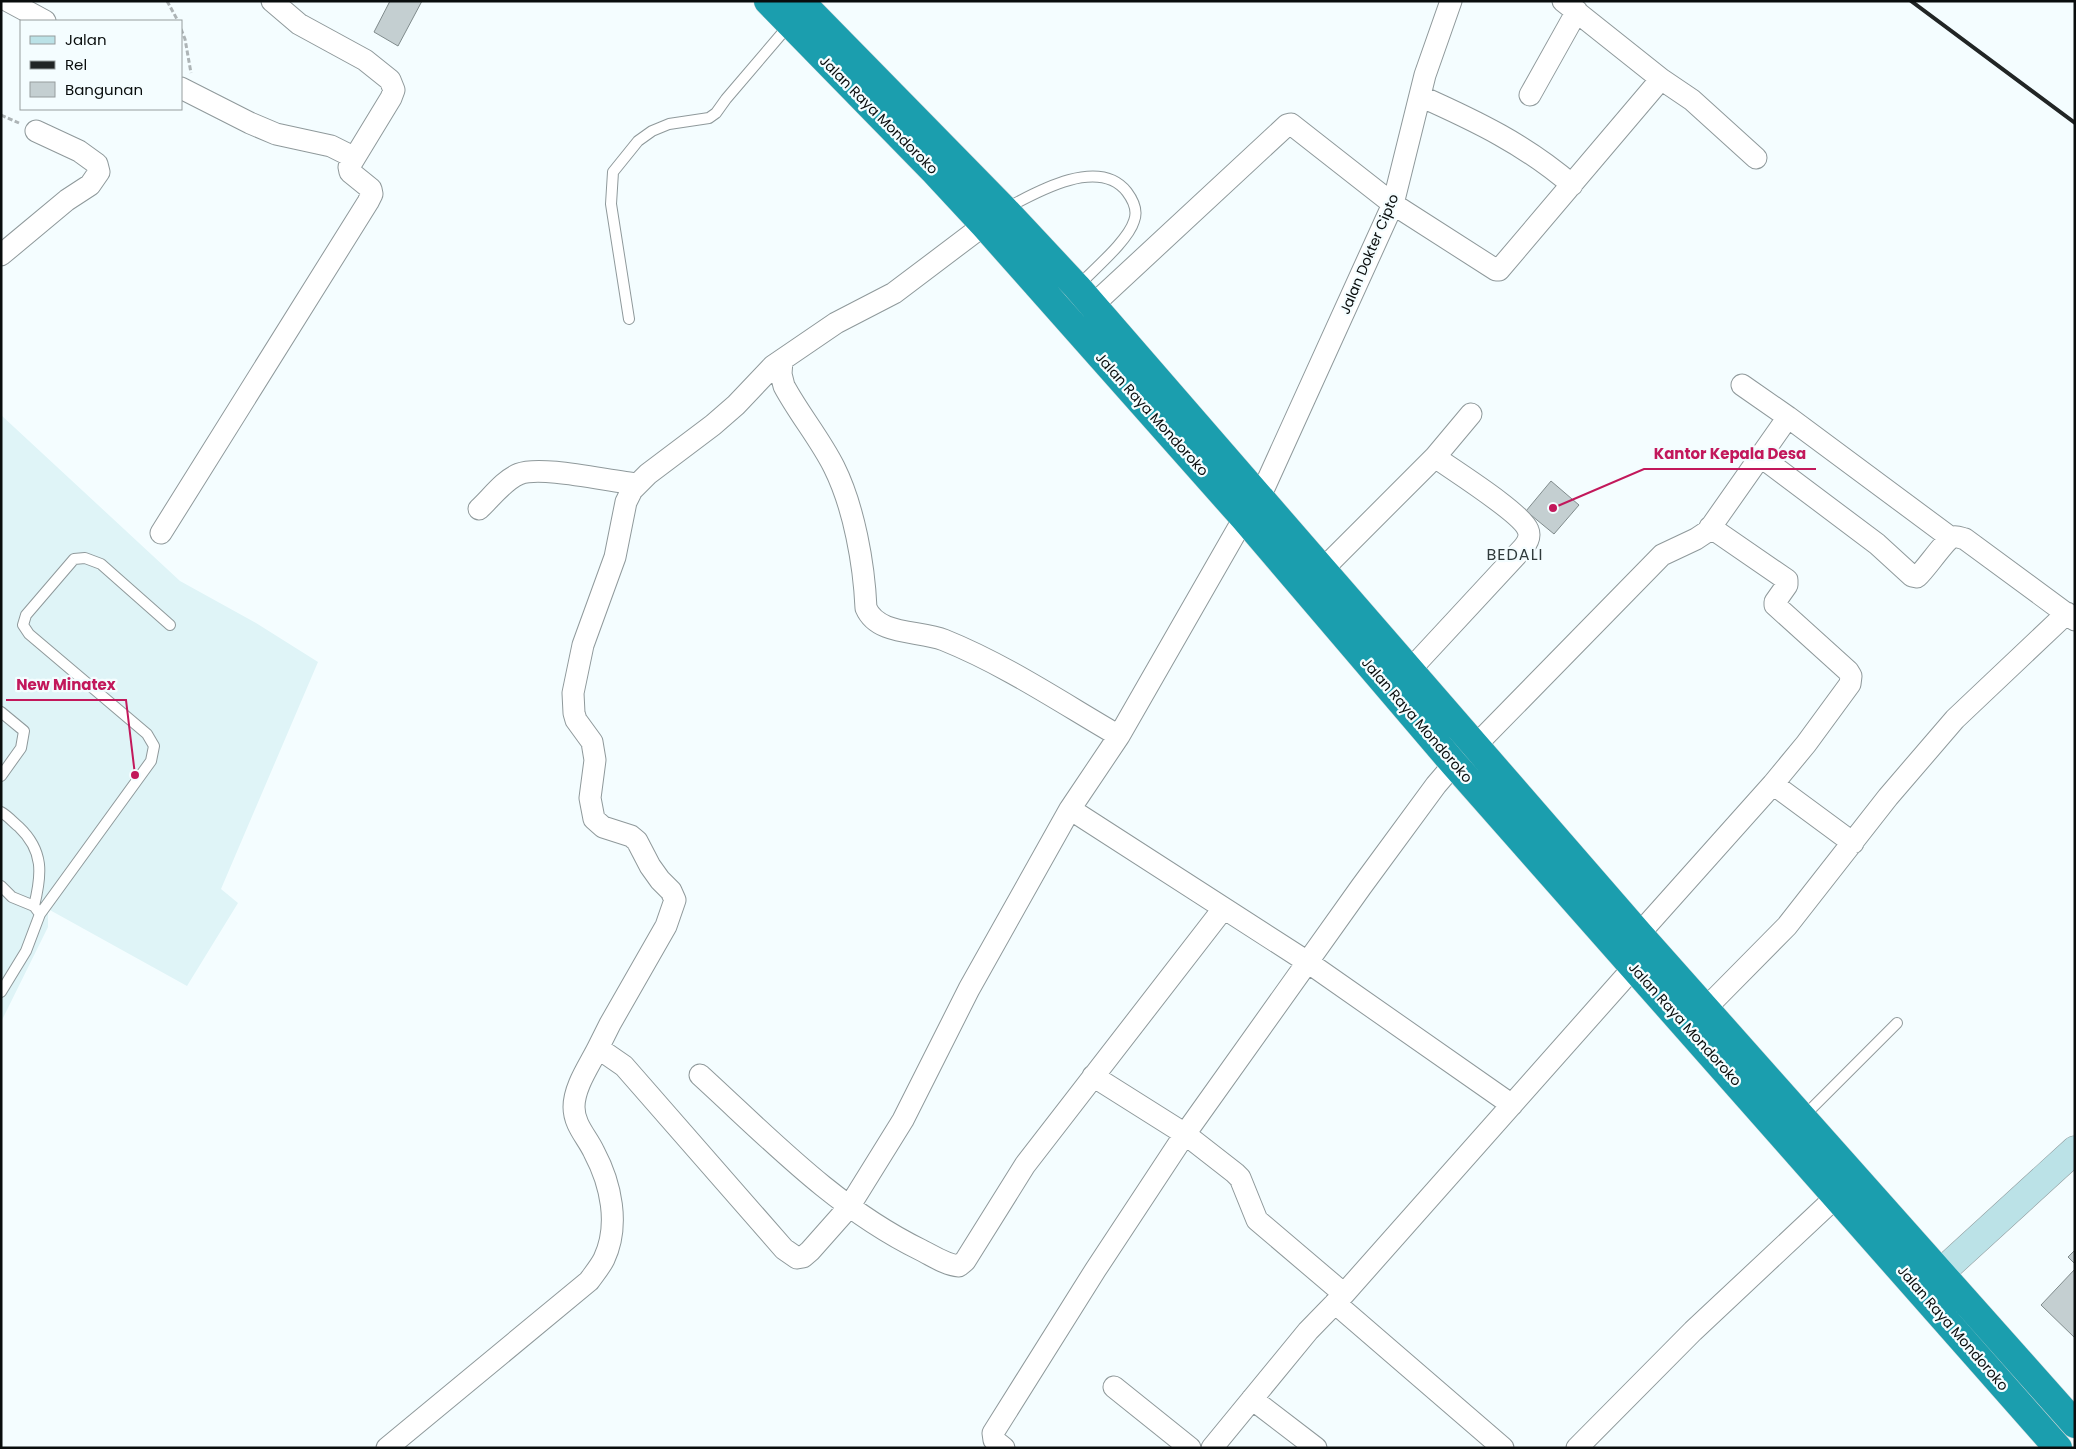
<svg xmlns="http://www.w3.org/2000/svg" width="2076" height="1449" font-family="Poppins,sans-serif">
<style>
.built{fill:#dff4f7}
.building{fill:#c4cfd1;stroke:#808b8c}
.lines{fill:none;stroke-linecap:round;stroke-linejoin:round}
.lane-casing{stroke:#8f999b;stroke-width:12}
.street-casing{stroke:#8f999b;stroke-width:23}
.secondary-casing{stroke:#8f999b;stroke-width:29}
.highway-casing{stroke:#d8d8d8;stroke-width:29}
.path{stroke:#adb4b6;stroke-width:3;stroke-dasharray:5 2.5;stroke-linecap:butt}
.lane{stroke:#fff;stroke-width:10}
.street{stroke:#fff;stroke-width:21}
.secondary{stroke:#bbe2e7;stroke-width:28}
.highway{stroke:#1b9eae;stroke-width:28}
.rail{stroke:#212525;stroke-width:4}
.labels{text-anchor:middle;stroke-width:4.5;stroke-linejoin:round;paint-order:stroke}
.street-label{font-size:14px;fill:#090d0d;stroke:#f4fdff}
.quarter-label{font-size:16px;letter-spacing:1px;fill:#303a3b;stroke:#f4fdff}
.leader{fill:none;stroke:#c2185b;stroke-width:2}
.callout-dot{fill:#c2185b;stroke:#f4fdff;stroke-width:2}
.callout-label{font-size:15px;text-anchor:middle;font-weight:bold;fill:#c2185b;stroke:#f4fdff;stroke-width:4.5;stroke-linejoin:round;paint-order:stroke}
</style>
<rect width="100%" height="100%" fill="#f4fdff"/>
<path class="built" d="M1,415L180,581L256,623L318,662L221,889L238,903L187,986L48,909V927L1,1022Z"/>
<path class="building" d="M390,1H422L398,46L374,32Z
M1551,481L1579,505L1554,534L1526,511Z
M2075,1250V1264L2068,1257Z
M2075,1269V1338L2041,1305Z"/>
<g class="lines">
<g class="lane-casing">
<path id="lane" d="M1005,209C1036,192 1099,156 1127,192C1133,200 1138,211 1134,221C1128,241 1093,270 1077,287
M629,319L611,204L613,172L638,141L652,131L669,124L709,118L716,113L726,99L790,24
M1,712L24,731L21,748L1,776
M1,812C8,816 13,822 19,827C44,851 42,874 34,906L40,914L26,951L1,992
M1,886L12,897L34,906
M40,914L151,761L154,746L147,734L29,634L23,625L26,615L74,559L85,558L101,564L170,625
M1804,1116L1897,1023"/>
</g>
<g class="street-casing">
<path id="street" d="M8,1L45,21
M1563,1L1661,79L1692,100L1756,158
M181,88L250,123L276,134L331,146L353,157
M1530,95L1577,11
M1420,96C1476,121 1526,145 1572,185
M1,255L67,200L90,185L99,172L97,164L79,151L36,131
M1093,305L1287,125L1291,124L1393,204L1496,270H1499L1661,79
M782,360L781,374L784,386C799,414 820,439 834,467C854,507 864,564 866,608C878,636 920,630 944,640C1006,665 1062,703 1119,736
M1742,385L1788,417L1951,538
M1760,456L1877,544L1912,576L1917,577C1926,569 1945,540 1953,537C1957,536 1961,538 1965,539L2075,620
M1260,497L1393,204L1425,75L1451,1
M479,509C491,498 504,480 519,474C542,465 611,482 638,484
M161,533L368,202L372,194L371,189L350,172L349,167L391,98L394,90L390,80L365,60L299,24L272,1
M1322,570L1435,457L1471,414
M1409,671L1523,548C1527,543 1531,537 1528,530C1522,513 1453,470 1435,457
M1475,746L1662,555L1696,539L1708,531L1788,417
M1773,784L1853,843
M1070,809L1309,963L1512,1105
M1639,934L1773,784L1806,744L1850,684L1851,676L1848,671L1775,605V602L1787,585V580L1710,527
M1705,1009L1787,926L1888,797L1955,719L2067,613
M598,1048L610,1024L666,926L675,900L671,891L660,880L650,866L637,841L631,836L603,827L594,819L590,798L595,760L592,742L576,720L574,713L573,693L583,645L615,557L626,502L632,490L648,474L713,425L736,405L773,366L836,323L894,293L996,216
M700,1075C769,1138 835,1208 921,1250C933,1256 946,1265 959,1266L965,1261L1025,1165L1223,909
M1093,1076L1185,1134L1235,1173L1240,1178L1257,1220L1344,1294
M1335,1303L1503,1448
M1114,1387L1190,1448
M1252,1399L1316,1448
M387,1448L589,1281C594,1274 600,1267 604,1259C620,1225 611,1184 594,1152C587,1137 574,1125 574,1107C574,1087 589,1066 598,1048L624,1066L784,1249L797,1258L803,1257L810,1251L849,1207L903,1120L969,989L1070,809L1119,736L1244,518
M1004,1448L994,1440L993,1433L1096,1269L1185,1134L1361,887L1436,785L1454,764
M1212,1448L1308,1331L1344,1294L1634,967
M1577,1448L1693,1331L1837,1196"/>
</g>
<g class="secondary-casing">
<path id="secondary" d="M1923,1289L2075,1150"/>
</g>
<g class="highway-casing">
<path id="highway" d="M768,1L933,170L985,226L1244,518L1454,764L2058,1448
M800,1L1004,209L1077,287L1639,934L2075,1424"/>
</g>
<path class="path" d="M167,1L178,21
M181,29L185,39L191,73
M1,115L19,123"/>
<use href="#lane" class="lane"/>
<use href="#street" class="street"/>
<use href="#secondary" class="secondary"/>
<use href="#highway" class="highway"/>
<path class="rail" d="M1911,1L2075,123"/>
</g>
<g class="labels">
<g class="street-label">
<text transform="translate(879 115) rotate(45)" y="5">Jalan Raya Mondoroko</text>
<text transform="translate(1369 254) rotate(-67)" y="5">Jalan Dokter Cipto</text>
<text transform="translate(1152 414) rotate(48)" y="5">Jalan Raya Mondoroko</text>
<text transform="translate(1417 720) rotate(49)" y="5">Jalan Raya Mondoroko</text>
<text transform="translate(1685 1024) rotate(48)" y="5">Jalan Raya Mondoroko</text>
<text transform="translate(1953 1328) rotate(49)" y="5">Jalan Raya Mondoroko</text>
</g>
<g class="quarter-label">
<text x="1515" y="560">BEDALI</text>
</g>
</g>
<path class="leader" d="M1553 508L1644 469H1816M135 775L126 700H6"/>
<g class="callout-dot">
<circle cx="1553" cy="508" r="5"/>
<circle cx="135" cy="775" r="5"/>
</g>
<g class="callout-label">
<text x="1730" y="459">Kantor Kepala Desa</text>
<text x="66" y="690">New Minatex</text>
</g>
<rect width="2076" height="1449" fill="none" stroke="#090d0d" stroke-width="5"/>
<rect x="20" y="20" width="162" height="90" fill="#f4fdff" stroke="#969d9e"/>
<rect x="30" y="36" width="25" height="8" fill="#bbe2e7" stroke="#969d9e"/>
<text x="65" y="45" font-size="15" fill="#090d0d">Jalan</text>
<rect x="30" y="61" width="25" height="8" fill="#212525" stroke="#969d9e"/>
<text x="65" y="70" font-size="15" fill="#090d0d">Rel</text>
<rect x="30" y="82" width="25" height="15" fill="#c4cfd1" stroke="#969d9e"/>
<text x="65" y="95" font-size="15" fill="#090d0d">Bangunan</text>
</svg>
